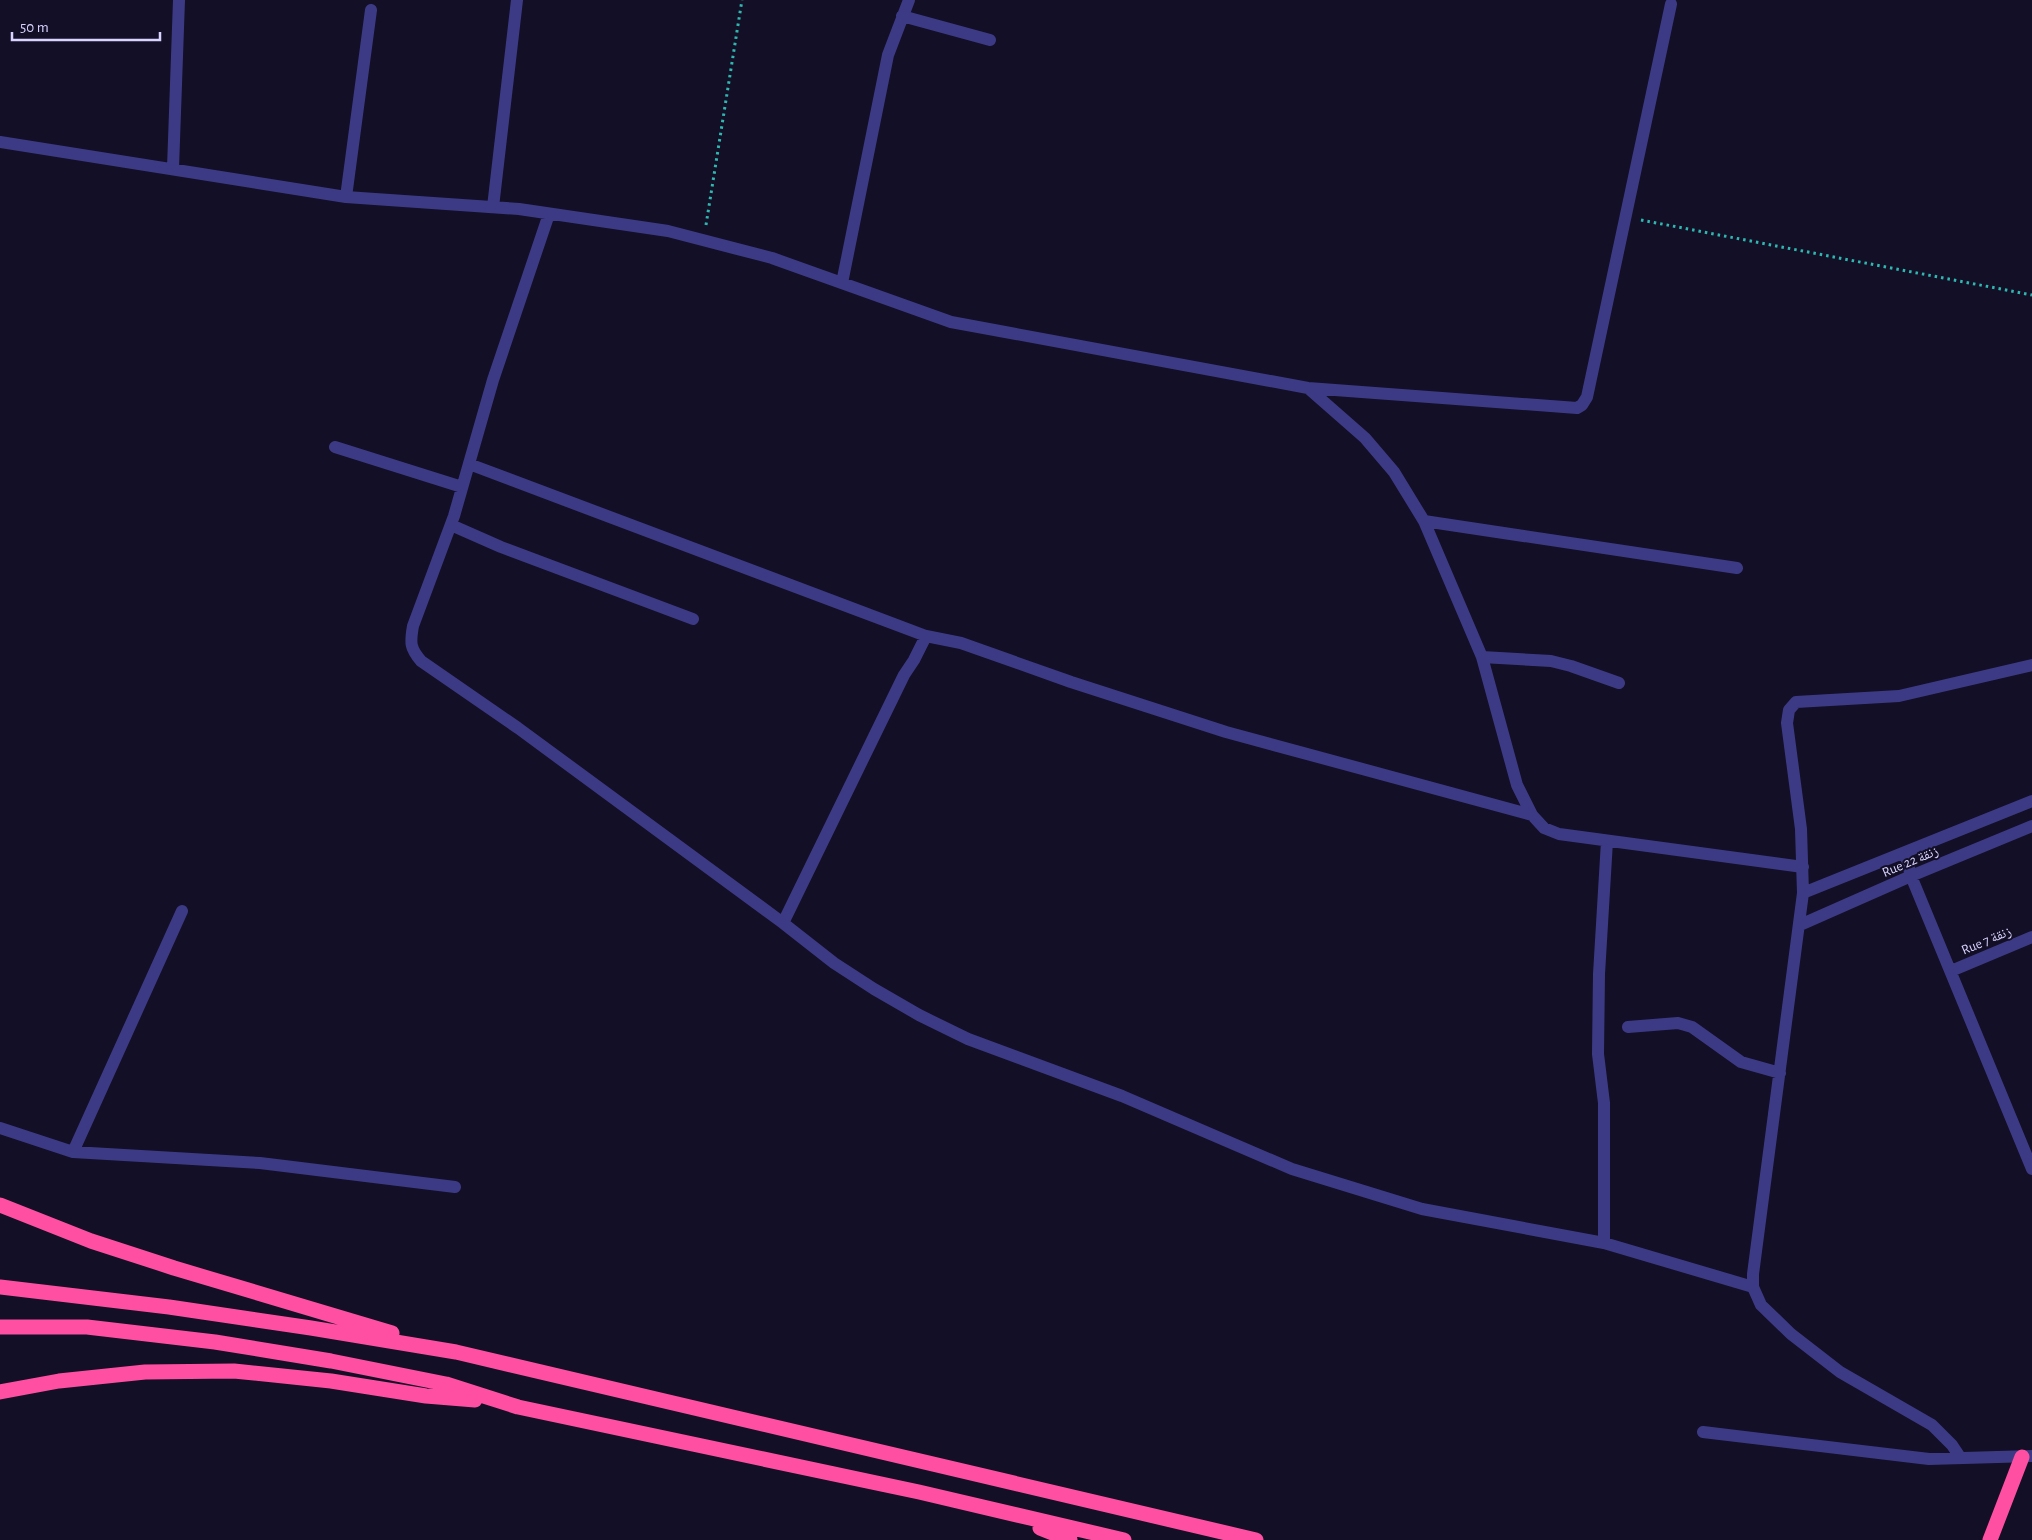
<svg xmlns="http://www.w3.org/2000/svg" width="2032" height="1540" font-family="'Alegreya Sans','Noto Naskh Arabic',sans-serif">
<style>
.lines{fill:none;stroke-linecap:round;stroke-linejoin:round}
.path{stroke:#2fb8b0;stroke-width:3;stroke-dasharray:2.5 4;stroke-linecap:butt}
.minor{stroke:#3d3a85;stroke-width:12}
.highway{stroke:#ff4fa3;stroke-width:15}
.labels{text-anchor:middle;stroke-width:4;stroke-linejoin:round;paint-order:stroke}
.street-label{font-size:14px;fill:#d9d4ff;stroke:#130f26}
</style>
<rect width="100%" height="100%" fill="#130f26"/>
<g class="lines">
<path class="path" d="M1641,220L2032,295
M706,225L742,0"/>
<path class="minor" d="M902,16L990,40
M0,142L346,197L519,209L668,231L772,258L951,322L1308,388L1577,408L1582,405L1587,397L1671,4
M173,168L179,0
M346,197L371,10
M493,207L517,0
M549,214L493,380L454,516L413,626C410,643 410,648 421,661L518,728L783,923L834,963L874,989L919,1015L968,1039L1122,1096L1292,1169L1422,1209L1604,1243L1753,1287
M842,283L888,55L909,0
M1308,388L1365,438L1394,472L1424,521L1482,657L1517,785L1532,815L1544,828L1559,834L1803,867
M335,447L462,487
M469,464L926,636
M1424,521L1737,568
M451,525L501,547L693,619
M1482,657L1551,661L1571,666L1619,683
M1905,853L1911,876L2032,1169
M1803,893L2032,801
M783,923L904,675L914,660L926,636L961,643L1071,682L1226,732L1532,815
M1800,925L1911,876L2032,826
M1951,971L2032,937
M1628,1027L1678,1023L1692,1027L1741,1062L1780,1073
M0,1128L73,1152L260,1163L455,1187
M73,1152L182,911
M1604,1243V1103L1598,1054L1599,974L1607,841
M1703,1432L1929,1459L2032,1456
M1960,1457L1952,1445L1932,1425L1840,1372L1791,1334L1761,1305L1753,1287V1274L1803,893L1801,829L1787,723L1789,710L1796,702L1899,696L2032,665"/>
<path class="highway" d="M0,1205L91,1241L174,1268L392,1333
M0,1287L169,1307L311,1328L456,1352L1256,1540
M0,1327H87L215,1342L331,1361L446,1384L518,1407L919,1492L1124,1540
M0,1392L59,1381L145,1372L234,1371L331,1381L426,1396L475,1400
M1040,1528L1070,1540
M1990,1540L2022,1457"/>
</g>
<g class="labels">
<g class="street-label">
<text transform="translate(1910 861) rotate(-23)" y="5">Rue 22 زنقة</text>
<text transform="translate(1986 940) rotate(-23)" y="5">Rue 7 زنقة</text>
</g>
</g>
<path d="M12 32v8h148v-8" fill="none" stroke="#d9d4ff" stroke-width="2.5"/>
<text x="20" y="32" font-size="15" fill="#d9d4ff" stroke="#130f26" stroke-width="4" paint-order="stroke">50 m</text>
</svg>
